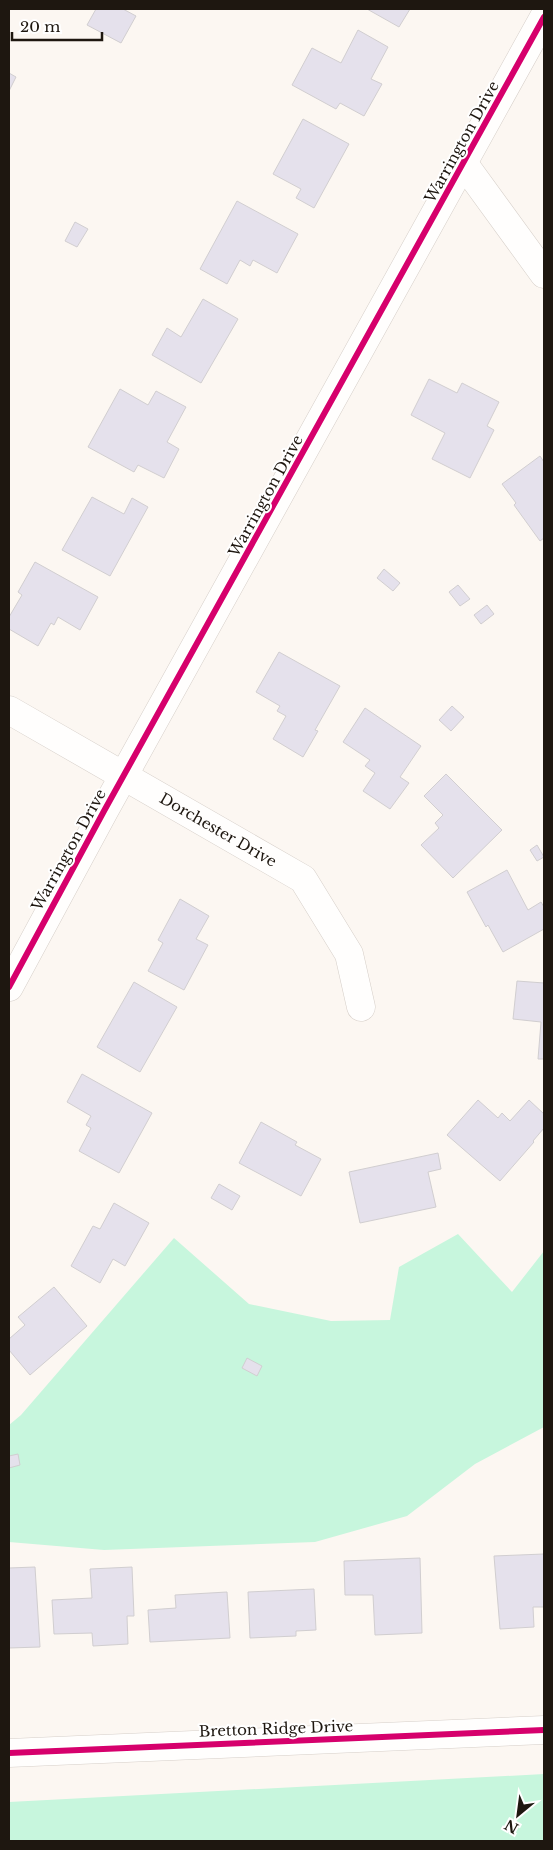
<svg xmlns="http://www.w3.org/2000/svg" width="553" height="1850" font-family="'Libre Baskerville',serif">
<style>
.green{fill:#c7f6dd}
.building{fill:#e5e1ec;stroke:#d1ced0}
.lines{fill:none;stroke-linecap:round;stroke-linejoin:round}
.minor-casing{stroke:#d6cfc9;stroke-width:29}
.minor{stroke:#fffefd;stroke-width:28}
.cycleway-casing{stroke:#fff;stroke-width:9}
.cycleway{stroke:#d6006c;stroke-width:6}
.labels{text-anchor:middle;stroke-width:4;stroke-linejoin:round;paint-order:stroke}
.street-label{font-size:15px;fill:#1e1710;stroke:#fff}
</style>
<rect width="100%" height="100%" fill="#fcf7f2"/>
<path class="green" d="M458,1234L512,1292L544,1251V1427L475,1464L407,1516L315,1542L104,1550L9,1542V1425L21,1415L174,1238L249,1304L331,1321L390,1320L399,1267Z
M544,1774V1841H9V1802Z"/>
<path class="building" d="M96,9H123L136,16L121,43L87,25Z
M367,9H410L399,27Z
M358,30L388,47L371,79L382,84L364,116L340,103L336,109L292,85L312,48L341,63Z
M9,73L16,77L9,91Z
M303,119L349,144L314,208L296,198L301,189L273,174Z
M237,201L298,234L277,273L253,260L250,266L240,260L227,284L200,269Z
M75,222L88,229L77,247L65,241Z
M203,299L238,319L201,383L152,355L167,328L181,337Z
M429,379L457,393L462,383L499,402L487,426L494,430L470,478L432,459L445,433L411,415Z
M120,389L148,405L156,391L186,407L167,442L179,449L164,478L138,465L134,472L88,447Z
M540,456L544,462V538L540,541L514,505L516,503L502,484Z
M92,497L124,514L132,498L148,507L110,576L62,550Z
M35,562L98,597L80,630L58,617L54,625L51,623L38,646L9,629V617L22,595L18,592Z
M384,569L400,583L393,591L377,578Z
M458,585L470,599L460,606L449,592Z
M487,605L494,614L481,624L474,615Z
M279,652L340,686L315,730L318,731L303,757L273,739L286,716L277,711L280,706L256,692Z
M452,706L464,717L451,731L439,720Z
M365,708L421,746L400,777L409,783L390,809L363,791L375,773L365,766L370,760L343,742Z
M446,774L502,830L453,878L421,845L439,828L435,823L443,815L424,796Z
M537,845L544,857L537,861L530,850Z
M507,870L528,910L541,902L544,907V929L503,952L488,925L486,927L467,892Z
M180,899L209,916L196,939L208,945L184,990L148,971L163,943L158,940Z
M517,981L544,983V1059H538L541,1022L513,1019Z
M134,982L177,1007L140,1072L97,1047Z
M82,1074L152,1113L119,1173L79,1151L91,1128L86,1125L91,1116L67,1102Z
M478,1100L498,1118L502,1113L510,1121L529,1100L544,1114V1128L533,1141L534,1142L500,1181L447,1135Z
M261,1122L297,1142L295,1145L321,1159L301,1196L239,1163Z
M438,1153L441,1169L428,1172L436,1207L360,1223L349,1172Z
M219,1184L240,1196L232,1210L211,1198Z
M114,1203L149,1223L125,1266L113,1259L100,1283L71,1266L93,1226L100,1229Z
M54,1287L87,1326L30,1375L9,1350V1339L25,1325L18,1317Z
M247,1358L262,1366L257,1376L242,1368Z
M18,1454L20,1465L9,1468V1456Z
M544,1554V1607H533L534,1627L500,1629L494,1556Z
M420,1558L422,1633L375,1635L373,1595H345L344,1561Z
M35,1567L40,1647L9,1648V1568Z
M132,1567L134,1616H127L128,1644L93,1646L92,1633L54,1634L52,1600L92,1598L90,1569Z
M314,1589L316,1630L296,1631V1636L250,1638L248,1592Z
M227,1592L230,1638L150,1642L148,1610L176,1608L175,1595Z"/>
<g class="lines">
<g class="minor-casing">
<g id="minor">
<path d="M464,164L544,274"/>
<path id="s1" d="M9,710L303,879L349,954L361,1007"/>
<path d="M9,987L104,811L544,17"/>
<path d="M9,1753L544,1730"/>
</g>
</g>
<use href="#minor" class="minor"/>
<g class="cycleway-casing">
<path id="cycleway" d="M9,987L104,811L544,17
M9,1753L544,1730"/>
</g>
<use href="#cycleway" class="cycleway"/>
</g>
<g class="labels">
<g class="street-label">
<text transform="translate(462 142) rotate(-61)" y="5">Warrington Drive</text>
<text transform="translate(266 496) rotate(-61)" y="5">Warrington Drive</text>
<text dy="5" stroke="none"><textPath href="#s1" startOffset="241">Dorchester Drive</textPath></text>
<text transform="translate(69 850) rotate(-61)" y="5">Warrington Drive</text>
<text transform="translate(276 1729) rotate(-2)" y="5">Bretton Ridge Drive</text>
</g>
</g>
<rect width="553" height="1850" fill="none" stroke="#1e1710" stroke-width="20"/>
<g transform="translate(518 1815) rotate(209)" stroke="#ffffff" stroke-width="4" paint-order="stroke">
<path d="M0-4L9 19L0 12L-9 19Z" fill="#1e1710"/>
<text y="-8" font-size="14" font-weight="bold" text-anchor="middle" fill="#1e1710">N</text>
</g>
<path d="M12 32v8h90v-8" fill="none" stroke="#1e1710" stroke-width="2.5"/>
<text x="20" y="32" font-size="15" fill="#1e1710" stroke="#ffffff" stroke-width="4" paint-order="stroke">20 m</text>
</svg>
